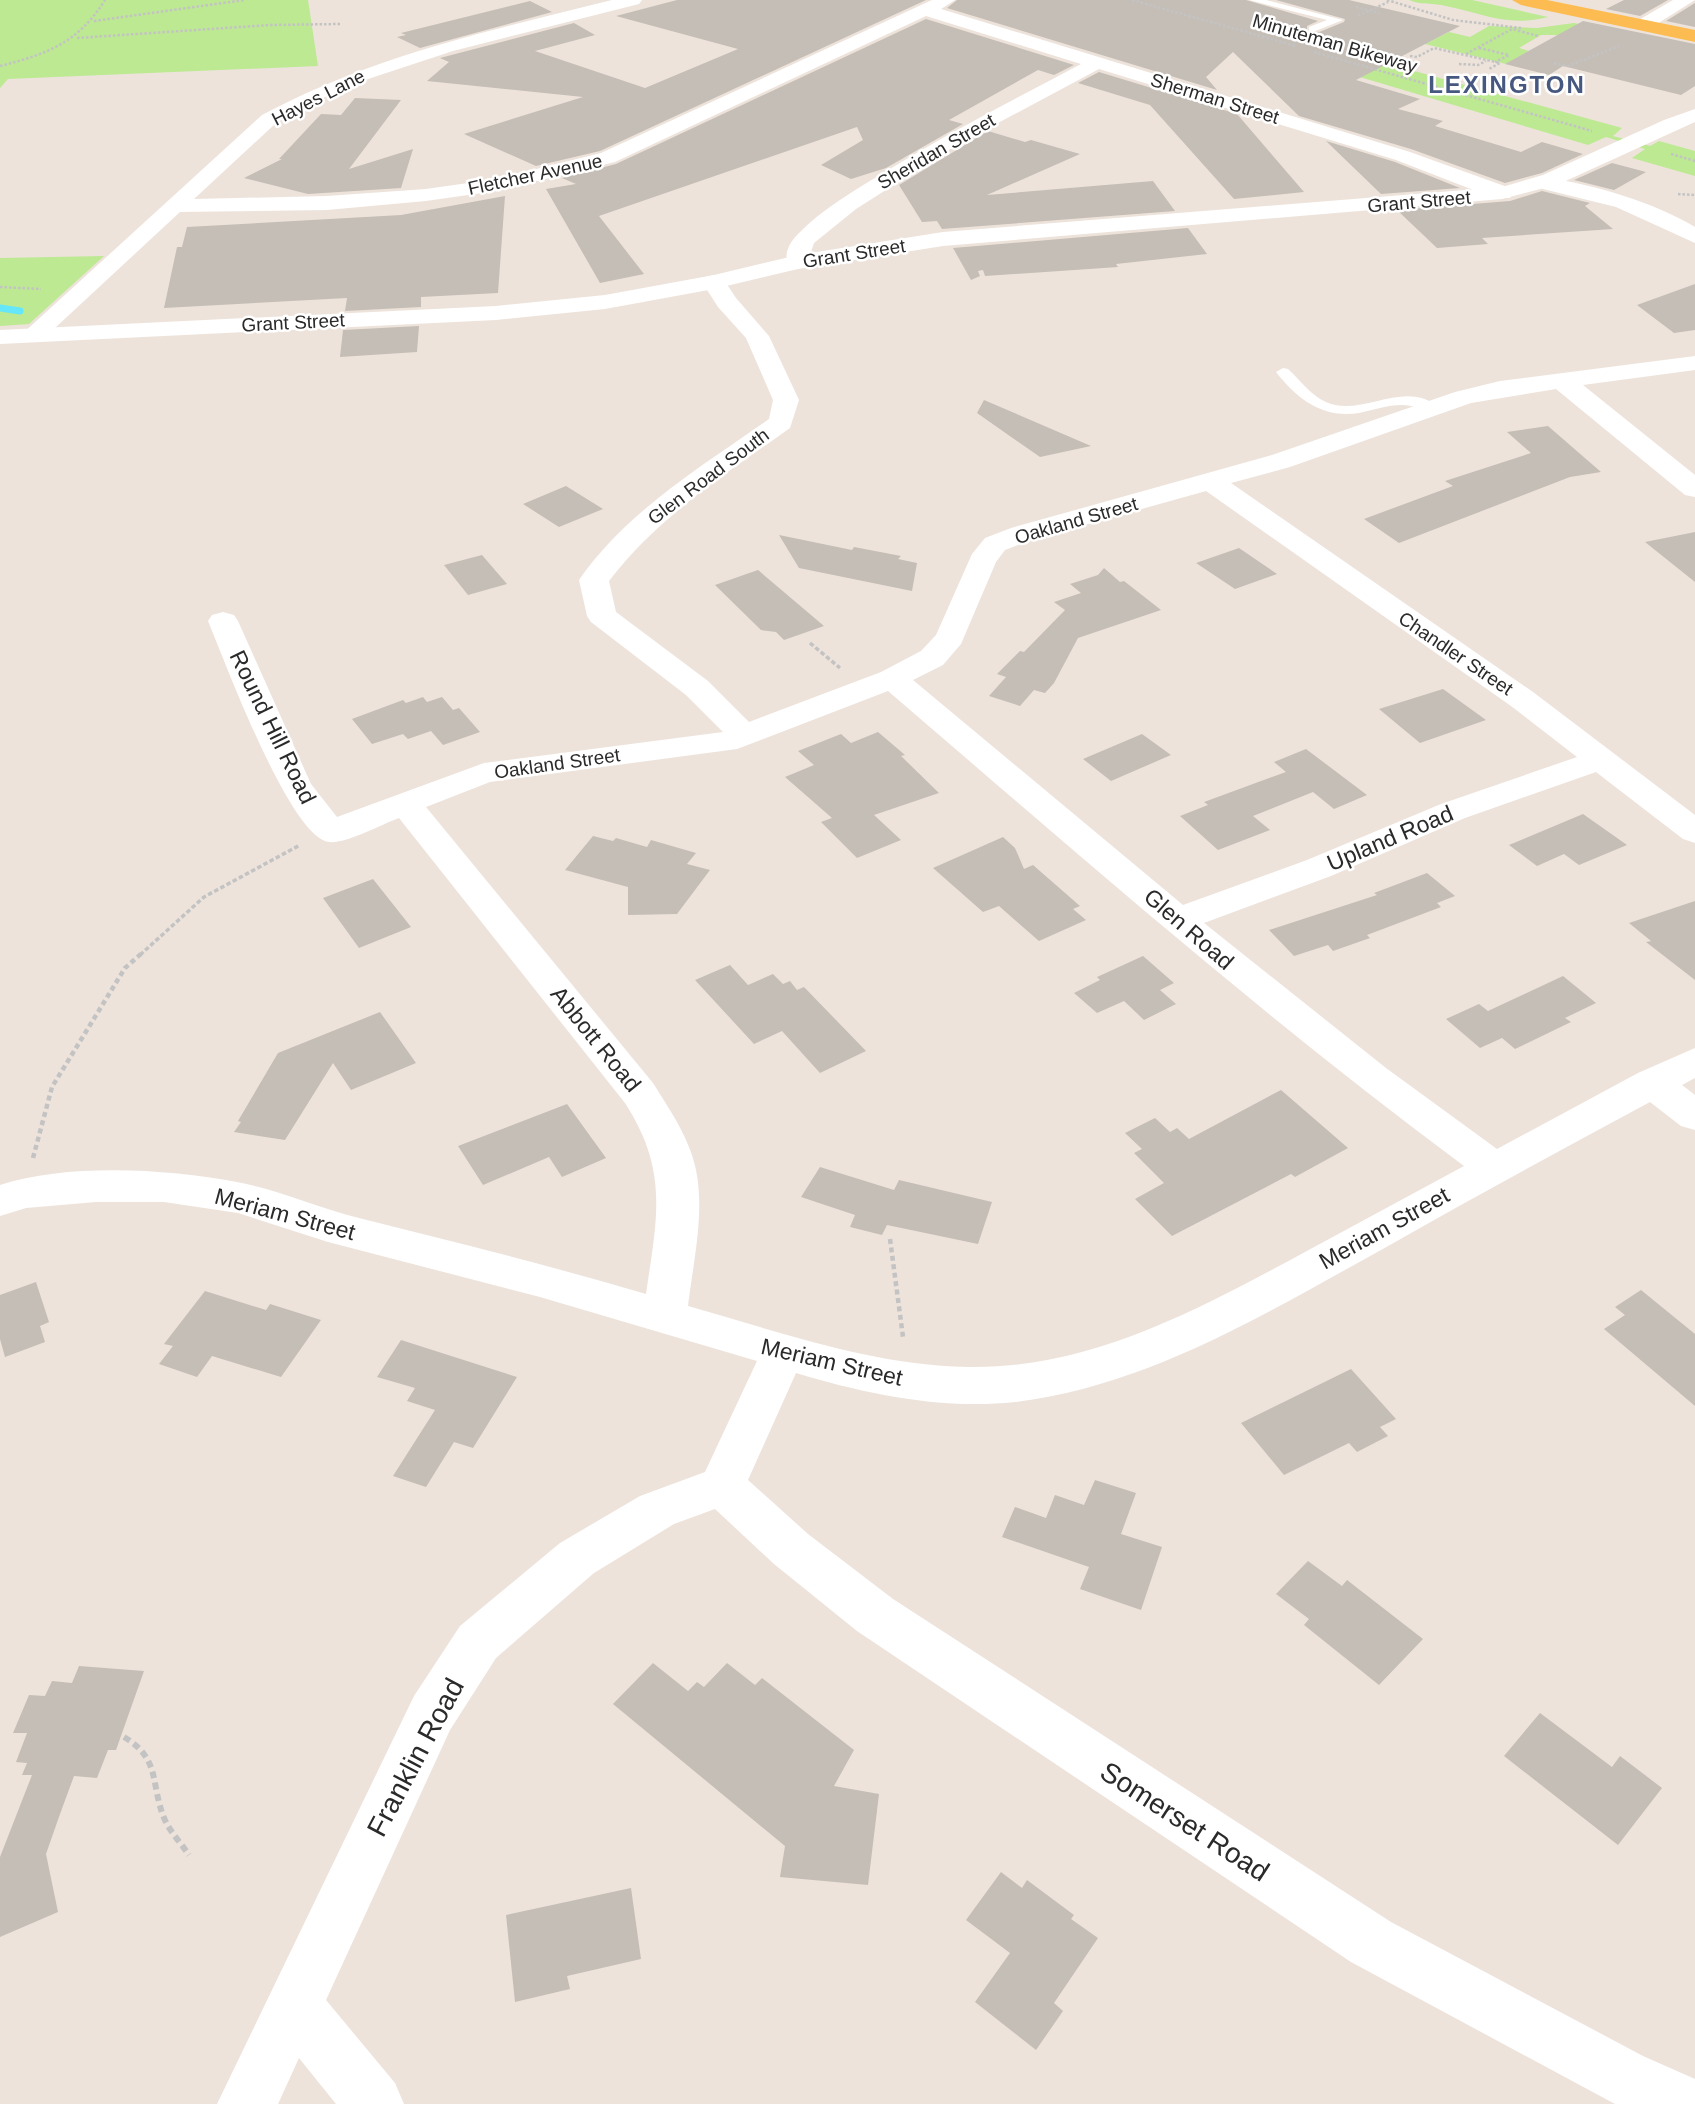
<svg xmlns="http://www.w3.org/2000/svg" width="1695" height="2104" font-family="Helvetica,sans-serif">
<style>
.green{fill:#bce992}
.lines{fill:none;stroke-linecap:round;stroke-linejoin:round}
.stream{stroke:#65e6f9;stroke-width:7}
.building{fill:#c5beb6}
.path-far3{stroke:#c3c3c3;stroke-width:2.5;stroke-dasharray:2.5 2;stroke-linecap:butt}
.path-far2{stroke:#c3c3c3;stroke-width:3.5;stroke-dasharray:4.5 2.5;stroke-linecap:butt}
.path-far1{stroke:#c3c3c3;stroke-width:4.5;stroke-dasharray:5 3.5;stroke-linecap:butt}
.path{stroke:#c3c3c3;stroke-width:6;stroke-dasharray:7 4.5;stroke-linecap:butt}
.lane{fill:#fff;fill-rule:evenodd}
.street{fill:#fff;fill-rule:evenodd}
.secondary{fill:#fff;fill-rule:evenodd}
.primary{fill:#fcbc51;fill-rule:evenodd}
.labels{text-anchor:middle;stroke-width:5;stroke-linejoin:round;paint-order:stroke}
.far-street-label{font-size:19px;fill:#2a2a2a;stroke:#fff}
.street-label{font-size:23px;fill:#2a2a2a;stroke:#fff}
.far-district-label{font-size:24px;font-weight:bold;letter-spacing:2px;fill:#46587f;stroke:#fff}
.near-street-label{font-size:28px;fill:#2a2a2a;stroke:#fff}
</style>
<rect width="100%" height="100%" fill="#ede3db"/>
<path class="green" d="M0,0H308L318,66L8,79L0,88Z
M1156,0L1622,128L1613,136L1650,146L1659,141L1695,151V176L1632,158L1645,149L1606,137L1588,145L1209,32Z
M1409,0H1472L1548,17C1506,28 1480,12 1441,5C1430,3 1420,5 1409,0Z
M1574,23L1631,35L1603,46L1555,35H1541L1519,48L1529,51L1506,64L1425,44L1449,32L1470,37L1489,26L1537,28Z
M104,256L29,324L0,326V258Z"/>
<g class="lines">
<path class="stream" d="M0,308L20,311"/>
</g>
<path class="building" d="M677,0H926L600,151L536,166L464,134L583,97L427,81L449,62L440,58L574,23L595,35L535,51L645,88L738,49L616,16Z
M957,0H1246L1318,21L1307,26V33L1312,35L1344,22L1345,19L1276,0H1349L1460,26L1356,80L1420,99L1398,109L1443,121L1435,126L1521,152L1542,142L1583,154L1542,173L1505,183L1411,149L1299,116L1233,52L1206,77L1217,90L947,8Z
M1624,0H1668L1640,16L1606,9Z
M530,1L552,12L420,48L397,37L406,35L401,33Z
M1695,3V27L1666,21Z
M926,19L1074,65L1054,75L1038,70L949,120L963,124L886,168L851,179L821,165L863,140L857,127L599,216L644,274L600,283L546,189L576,184L562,178L616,164Z
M1583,21L1695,44V86L1681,95L1563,66L1549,75L1505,64Z
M1099,72L1237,114L1304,192L1234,199L1150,105L1078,83Z
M355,98L401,100L349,169L413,149L401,188L308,194L244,178L282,159H279L321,114L341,115Z
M988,131L1025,142L1031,140L1080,154L987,195L1153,181L1175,211L942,229L937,221L922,222L899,185Z
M1326,141L1395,162L1460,188L1381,194Z
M1612,163L1646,172L1614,190L1574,180Z
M1542,191L1590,203L1585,206L1613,229L1482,238L1488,244L1437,248L1397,210L1510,201Z
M505,196L498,293L421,297V307L345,311L347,298L164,308L177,247H182L187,227L401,215Z
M1188,228L1207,254L1116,264L1118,267L985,276L983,270L978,271L980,276L971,280L953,248Z
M1695,284V330L1674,333L1637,305Z
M419,326L417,352L340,357L343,330Z
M984,400L1091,446L1040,457L977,413Z
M1548,426L1601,472L1570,477L1399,543L1364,519L1453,486L1445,481L1531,453L1507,432Z
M566,486L603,509L559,527L523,504Z
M1695,532V582L1645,542Z
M779,535L852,550L854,547L901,556L898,559L917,563L912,591L799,568Z
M1239,548L1277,574L1235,589L1196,563Z
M482,555L507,584L468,595L444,565Z
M1104,568L1120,582L1124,581L1161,610L1078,638L1054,683L1045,693L1034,690L1020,706L989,696L1006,677L997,674L1020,651L1024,652L1065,610L1054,602L1081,593L1070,584L1098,575Z
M758,570L824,626L784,640L776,632L761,630L715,585Z
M1443,689L1486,720L1420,743L1379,709Z
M423,697L427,702L442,697L453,710L459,708L480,732L443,745L431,731L408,739L403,734L372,744L352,719L403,700L406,703Z
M878,732L905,755L901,756L939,793L874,815L901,840L857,858L821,822L832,818L785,777L814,765L798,751L841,734L851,743Z
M1142,734L1171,755L1111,781L1083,759Z
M1306,749L1367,795L1334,809L1313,792L1253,816L1270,830L1218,850L1180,816L1208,805L1204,802L1286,772L1274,762Z
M1583,814L1627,845L1579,865L1564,854L1537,866L1509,845Z
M593,836L613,841L616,838L647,847L651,840L696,853L687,864L710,870L677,914L628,915V887L565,870Z
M1003,837L1015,848L1024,869L1033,865L1080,906L1073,909L1086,920L1039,941L999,906L983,912L933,868Z
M1427,873L1455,896L1437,903L1441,907L1367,935L1370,938L1333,951L1328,945L1294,956L1269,930L1377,895L1374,893Z
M373,879L411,927L359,948L323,898Z
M1695,901V980L1646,942L1651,941L1629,923Z
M1143,956L1174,983L1160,990L1176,1004L1144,1020L1124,1001L1097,1013L1074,993L1100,980L1097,977Z
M730,965L748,985L773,974L783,984L790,981L797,990L804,987L866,1051L820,1073L782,1031L754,1044L695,980Z
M1563,976L1596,1003L1565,1018L1571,1022L1515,1049L1502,1038L1480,1048L1446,1019L1479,1004L1488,1011Z
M380,1012L416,1063L351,1090L333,1063L285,1140L234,1132L241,1122L238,1121L278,1053Z
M1281,1090L1348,1148L1295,1177L1291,1174L1172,1236L1135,1199L1164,1183L1134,1153L1142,1149L1125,1133L1155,1118L1170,1132L1177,1128L1189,1139Z
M567,1104L606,1158L562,1177L549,1157L483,1185L458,1146Z
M820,1167L894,1190L899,1180L992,1202L978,1244L887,1225L882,1235L850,1227L855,1215L801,1197Z
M36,1282L49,1322L40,1326L45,1342L5,1357L0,1339V1295Z
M1641,1290L1695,1334V1406L1604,1329L1625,1315L1615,1307Z
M205,1291L266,1310L270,1304L321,1320L281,1377L212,1356L197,1377L159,1364L173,1346L164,1344Z
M401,1340L517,1377L473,1448L454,1442L426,1487L393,1476L435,1410L407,1401L415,1388L377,1377Z
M1351,1369L1396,1419L1380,1427L1388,1436L1357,1452L1349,1443L1284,1475L1241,1423Z
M1095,1480L1136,1493L1121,1534L1162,1547L1141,1610L1080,1589L1089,1567L1002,1537L1015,1507L1046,1518L1055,1495L1084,1505Z
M1308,1561L1342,1586L1347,1580L1423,1639L1379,1685L1304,1625L1309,1619L1276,1594Z
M653,1663L688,1691L697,1682L704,1687L727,1663L755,1685L762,1678L854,1750L834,1786L879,1794L868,1885L780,1877L785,1846L613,1704Z
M79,1666L144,1671L116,1750H108L97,1778L74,1776L60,1814L46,1854L58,1912L0,1937V1857L32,1775H22L27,1763L16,1762L27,1733H13L29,1695L45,1696L52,1681L72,1683Z
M1540,1713L1612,1767L1620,1756L1662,1788L1618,1845L1504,1756Z
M1001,1872L1022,1888L1027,1880L1074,1915L1071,1919L1098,1938L1054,2003L1063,2011L1036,2050L975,2002L1010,1953L966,1920Z
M631,1888L641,1959L567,1976L570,1989L515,2002L506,1915Z"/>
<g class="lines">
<path class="path-far3" d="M1132,0L1296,46
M1387,0L1453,20L1521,28
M1356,7L1379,13
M1358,16L1388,2
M94,21L244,0
M77,38L270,25L340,24
M1479,48L1509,55L1495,62
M1314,52L1592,131
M1466,54L1512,29L1538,36
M1410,56L1417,57L1434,48L1500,63L1489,69
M1554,63L1568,66L1619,46
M1459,64L1478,65L1486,61
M0,66C47,54 78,43 105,0
M1671,154L1695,161
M1678,194L1695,195
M0,287L41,289"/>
<path class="path-far2" d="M810,643L840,668
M140,955L204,897L300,845"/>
<path class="path-far1" d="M33,1158L52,1087L125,968L142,953
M890,1239L903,1337"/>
<path class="path" d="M124,1737C161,1759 150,1783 164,1818C170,1832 181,1843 189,1855"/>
<path class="lane" d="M1249,0H1266L1343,20L1313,32L1309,31V27L1327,20Z
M1283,368L1288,369C1302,382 1315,401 1335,405C1369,412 1410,379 1440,409L1433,413C1422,410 1413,405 1402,405C1387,405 1373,410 1359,413C1323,419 1297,399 1276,372Z"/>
<path class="street" d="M612,0H642L639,4L453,51L362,81L318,100L276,123L194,199L327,196L426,189L496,179L601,153L932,0H955L941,9L1410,152L1510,188L1513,193L1510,198H1494L1396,160L1099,69L955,146L856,209L814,243L806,267H790C782,256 789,243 798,234C822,209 855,190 885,172C948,133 1015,99 1081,64L926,16L615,162L496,191L426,201L327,210L180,212L42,340L33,342L24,340L21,335L262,115C375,55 489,31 612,0Z
M1673,0H1695L1649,29H1637L1634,25L1637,21Z
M1547,177C1599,187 1649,200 1695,227V243L1616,207L1539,188L1536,183L1539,178Z
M714,275L722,277L736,298L769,336L799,400L790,428C724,475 659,516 609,581L616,612L708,681L749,722L881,672L921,651L936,635L972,554L985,538L1011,528L1272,455L1455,392L1500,381L1695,356V370L1583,385L1695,475V497L1685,495L1556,389L1471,403L1290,467L1231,483L1533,692L1695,815V843L1683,839L1596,772L1465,818L1331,876L1204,923L1386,1068L1497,1149L1638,1073L1695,1048V1078L1682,1085L1695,1095V1130L1681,1126L1650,1102C1563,1149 1476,1196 1390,1245C1273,1309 1151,1386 1015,1402C941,1410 866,1394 796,1373L748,1480L808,1534L893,1599L1391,1922L1643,2056L1695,2079V2104H1615L1351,1962L857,1631L774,1564L715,1509L674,1524L594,1573L496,1658L450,1730L326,2000L395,2083L404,2104H336L299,2058L278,2104H217L414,1696L460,1626L560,1543L640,1496L705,1472L757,1361L540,1297L328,1242L238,1213L164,1202H96L26,1208L0,1216V1185C68,1163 167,1169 237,1182C278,1190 318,1208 359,1218C455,1242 551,1266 646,1294C657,1218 669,1171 625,1103L399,818C382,824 346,844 329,842C290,838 224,659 208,621L212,615L223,612L234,615L238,621L311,784L337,817L484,763L723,732L686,695L591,622L587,616L579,580C628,510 701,467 769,419L773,400L746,338L718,307L702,282L706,277ZM1206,491L1511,706L1577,757L1441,804L1307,860L1183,905L913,680L943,665L961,644L996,562L1005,550L1031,540ZM888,691C1077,853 1264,1018 1464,1166C1411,1195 1358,1223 1305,1252C1201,1308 1089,1370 967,1367C871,1365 780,1332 688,1306C693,1263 705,1214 696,1170C690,1139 670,1110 653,1083L426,807L490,782L737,749Z"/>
<path class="secondary" d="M1695,109V122L1559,184L1502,199L943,246L798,269L714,289L605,309L496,320L0,344V330L496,306L605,295L714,275L798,255L943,232L1502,187L1543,175L1664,120Z"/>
<path class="primary" d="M1512,0H1547L1695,30V42L1521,5Z"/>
</g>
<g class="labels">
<g class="far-street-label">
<text transform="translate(1335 43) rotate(16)" y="7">Minuteman Bikeway</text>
<text transform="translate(318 97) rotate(-27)" y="7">Hayes Lane</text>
<text transform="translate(1215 98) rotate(17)" y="7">Sherman Street</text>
<text transform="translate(936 151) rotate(-30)" y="7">Sheridan Street</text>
<text transform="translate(535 174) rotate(-12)" y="7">Fletcher Avenue</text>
<text transform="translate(1419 201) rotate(-5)" y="7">Grant Street</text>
<text transform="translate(854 253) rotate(-9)" y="7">Grant Street</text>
<text transform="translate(293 322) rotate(-3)" y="7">Grant Street</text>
<text transform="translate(708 476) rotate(-37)" y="7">Glen Road South</text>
<text transform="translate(1076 520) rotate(-16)" y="7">Oakland Street</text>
<text transform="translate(1456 653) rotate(34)" y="7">Chandler Street</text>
<text transform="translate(557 763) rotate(-8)" y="7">Oakland Street</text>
</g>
<g class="street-label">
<text transform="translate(273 727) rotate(64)" y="8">Round Hill Road</text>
<text transform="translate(1390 838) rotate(-23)" y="8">Upland Road</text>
<text transform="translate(1189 929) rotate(41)" y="8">Glen Road</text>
<text transform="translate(596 1039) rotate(51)" y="8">Abbott Road</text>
<text transform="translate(285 1214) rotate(15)" y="8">Meriam Street</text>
<text transform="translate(1384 1228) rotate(-29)" y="8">Meriam Street</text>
<text transform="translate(832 1362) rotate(13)" y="8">Meriam Street</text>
</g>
<g class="far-district-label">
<text x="1507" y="93">LEXINGTON</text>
</g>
<g class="near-street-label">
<text transform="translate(415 1757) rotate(-62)" y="10">Franklin Road</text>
<text transform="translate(1185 1821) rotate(33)" y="10">Somerset Road</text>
</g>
</g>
</svg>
